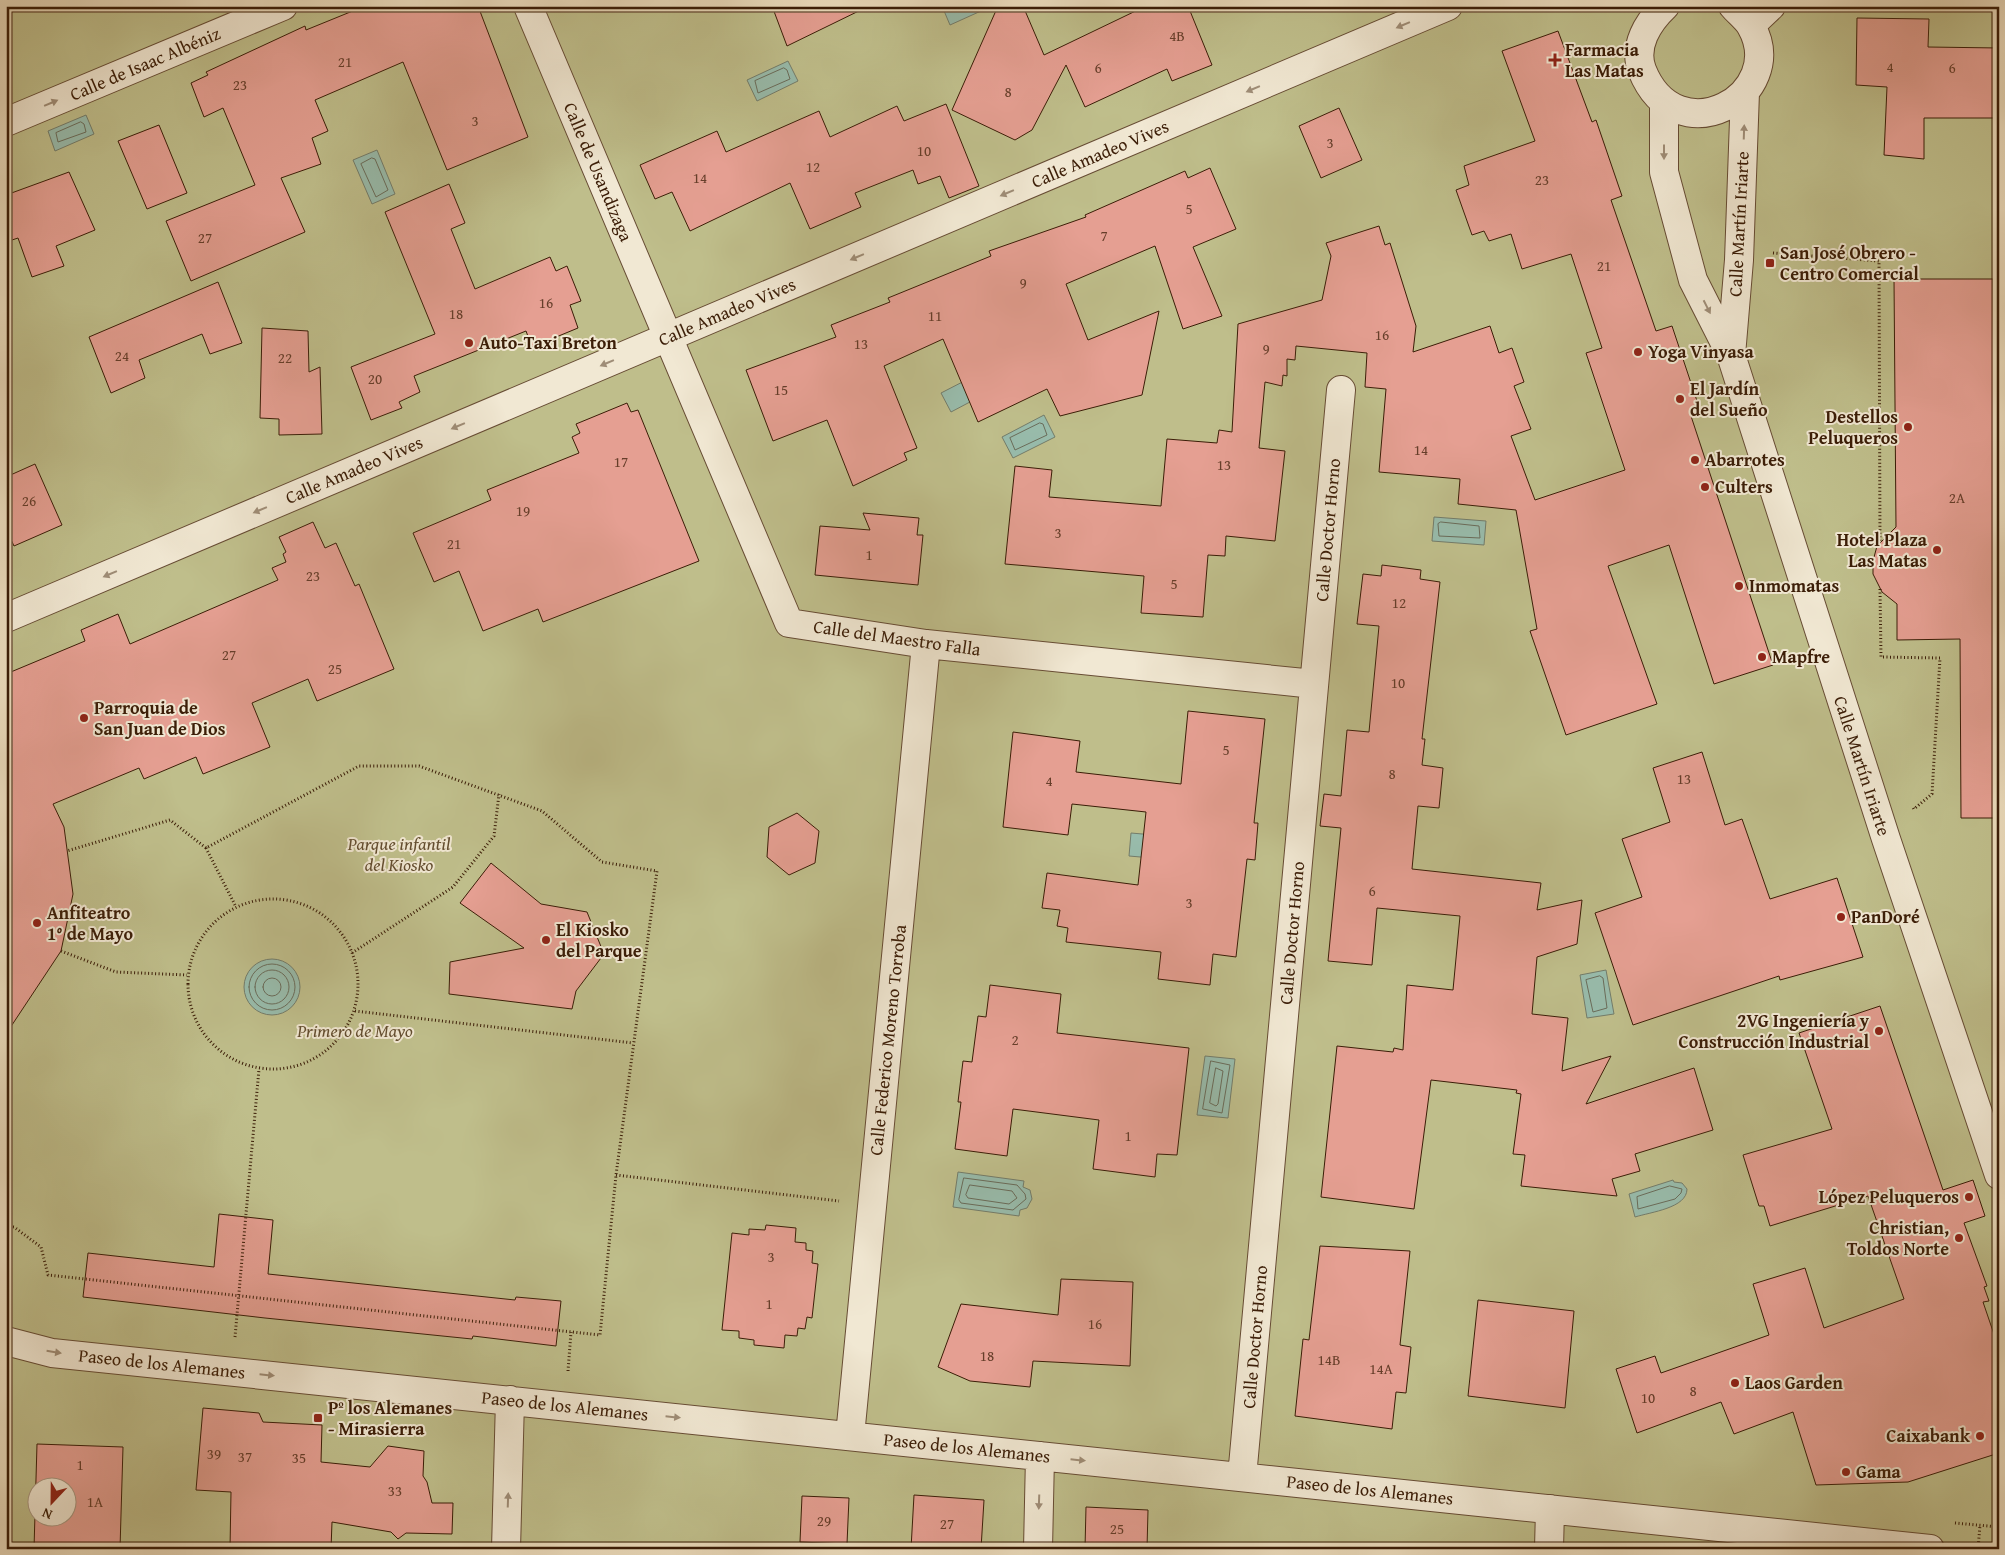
<svg xmlns="http://www.w3.org/2000/svg" width="2005" height="1555" font-family="'Gentium Book Plus',serif">
<style>
.green{fill:#bfbe8b;stroke:#7d6e49;fill-rule:evenodd}
.water{fill:#98bcac;stroke:#737c6a}
.lines{fill:none;stroke-linecap:round;stroke-linejoin:round}
.shore{stroke:#6a6c5a;stroke-width:1}
.building{fill:#e59f92;stroke:#3b1d07;fill-rule:evenodd}
.minor-casing{stroke:#674c34;stroke-width:30}
.path{stroke:#3b1d07;stroke-width:3;stroke-dasharray:1 2.5;stroke-linecap:butt}
.minor{stroke:#f1e8d3;stroke-width:28}
.oneway{fill:#9f8d77}
.poi-dot{fill:#8f2418;stroke:#f1e8d3;stroke-width:2}
.labels{text-anchor:middle;stroke-width:4;stroke-linejoin:round;paint-order:stroke}
.number-label{font-size:15px;fill:#663e2a}
.poi-label{font-size:18px;font-weight:bold;fill:#3b1d07;stroke:#f1e8d3;text-anchor:start}
.street-label{font-size:18px;fill:#3b1d07;stroke:#f1e8d3}
.park-label{font-size:18px;font-style:italic;fill:#634d2f;stroke:#f1e8d3}
</style>
<rect width="100%" height="100%" fill="#eadbbc"/>
<filter id="stains"><feTurbulence type="fractalNoise" baseFrequency=".004" numOctaves="4"/><feColorMatrix values="0 0 0 0 .2 0 0 0 0 .09 0 0 0 0 .02 0 0 0 .5 -.17"/></filter>
<radialGradient id="worn" r=".72"><stop offset=".6" stop-color="#630" stop-opacity="0"/><stop offset="1" stop-color="#630" stop-opacity=".3"/></radialGradient>
<path class="green" d="M6,6H1999V1549H6ZM38,1488H68V1518H38Z"/>
<path class="water" d="M942,6H992L950,25Z
M788,61L798,81L757,101L747,80Z
M86,115L94,134L55,151L48,131Z
M377,150L395,194L372,204L353,160Z
M976,375L985,394L951,412L941,393Z
M1044,415L1055,437L1013,458L1002,437Z
M1434,517L1486,521L1484,545L1432,541Z
M1131,833L1177,837L1175,860L1129,856Z
M244 987a28 28 0 1 1 56 0a28 28 0 1 1-56 0Z
M1606,970L1614,1014L1587,1018L1580,975Z
M1205,1056L1235,1059L1228,1118L1197,1115Z
M958,1172L1024,1181L1023,1187L1030,1190L1032,1199L1027,1208L1020,1210L1019,1216L953,1207Z
M1673,1180L1674,1182L1682,1183L1687,1189C1687,1208 1651,1212 1635,1217L1629,1194Z"/>
<g class="lines">
<path class="shore" d="M784,68L787,70L790,79L758,93L755,81Z
M81,122L84,124L86,132L58,142L56,133Z
M372,158L375,159L388,190L376,197L361,164Z
M1040,423L1043,424L1047,435L1015,450L1010,438Z
M1441,522L1479,526L1480,538L1439,536L1438,524Z
M249 987a23 23 0 1 1 46 0a23 23 0 1 1-46 0Z
M255 987a17 17 0 1 1 34 0a17 17 0 1 1-34 0Z
M1600,976L1603,978L1607,1008L1593,1012L1586,980Z
M263 987a9 9 0 1 1 18 0a9 9 0 1 1-18 0Z
M1211,1061L1230,1065L1222,1113L1203,1109Z
M1216,1068L1223,1071L1218,1104L1216,1106L1210,1103Z
M964,1178L1017,1185L1025,1194L1026,1199L1013,1210L961,1203L959,1200Z
M970,1185L1012,1191L1017,1198L1009,1204L968,1198L966,1195Z
M1670,1186L1682,1189L1681,1193L1675,1199L1638,1209L1637,1197Z"/>
</g>
<path class="building" d="M365,6H478L528,137L447,170L403,62L315,100L328,131L312,138L321,164L281,178L305,232L191,281L166,221L255,185L223,108L204,117L191,83L208,75L206,72L305,26L306,30Z
M772,6H869L787,46Z
M998,6H1023L1044,55L1146,6H1188L1212,65L1172,81L1167,69L1085,107L1066,65L1032,130L1015,140L952,110Z
M1857,18L1929,19L1928,47L1999,48V118H1924V159L1884,155L1887,87L1856,85Z
M1558,31L1592,122L1596,120L1622,196L1611,200L1656,331L1672,326L1700,410L1690,413L1773,665L1714,684L1669,545L1608,566L1657,704L1566,735L1530,631L1537,629L1516,510L1458,504L1460,479L1379,472L1386,389L1365,387L1367,353L1296,346L1295,360L1287,359V376L1283,375L1282,386L1265,382L1259,448L1285,451L1275,541L1226,536L1225,556L1208,555L1203,617L1141,613L1144,576L1005,564L1015,466L1052,470L1049,497L1161,506L1167,439L1217,443L1219,430L1232,432L1238,324L1322,300L1331,256L1326,243L1379,226L1385,245L1390,243L1416,326L1413,352L1490,326L1499,353L1512,348L1524,382L1514,386L1531,429L1511,436L1535,500L1625,470L1586,353L1602,348L1571,254L1522,269L1511,234L1489,241L1484,231L1472,235L1456,190L1469,185L1464,166L1535,141L1502,51Z
M946,104L979,186L949,198L940,176L918,184L913,170L855,193L861,207L810,229L790,183L690,231L672,192L655,199L640,165L717,131L726,152L819,111L830,137L897,106L904,121Z
M1339,108L1362,160L1321,178L1299,126Z
M159,125L187,193L147,209L118,141Z
M1210,168L1236,229L1193,247L1222,316L1183,329L1155,246L1066,284L1088,340L1159,311L1142,395L1060,416L1047,389L978,422L943,339L884,366L917,448L904,453L907,460L853,486L827,420L773,441L746,370L836,337L831,325L890,302L888,298L991,256L989,251L1086,217L1085,215L1185,171L1188,178Z
M69,172L95,230L56,246L64,266L32,277L18,238L6,242V195Z
M449,184L465,223L451,229L475,289L550,257L556,271L567,266L581,301L570,305L578,328L532,347L526,331L414,376L420,392L399,402L402,408L371,420L351,367L435,334L385,212Z
M1894,279H1993L1995,530H1999V818H1961L1960,639L1897,640V604L1882,592L1873,574V561L1877,546L1896,527Z
M218,282L242,343L210,354L202,334L139,360L145,378L111,393L89,337Z
M262,328L308,331L309,372L320,367L322,434L279,435V419L260,418Z
M627,403L631,412L638,410L699,561L543,622L538,609L483,631L459,571L434,582L413,533L491,500L487,490L579,453L572,437L580,433L576,424Z
M35,464L62,525L14,546L6,529V477Z
M863,513L919,518L917,535H923L918,585L815,575L820,526L870,530Z
M313,522L325,548L336,543L355,586L359,584L394,669L317,701L308,679L252,703L270,747L203,774L196,757L144,779L139,768L53,804L64,827L73,894L61,951L6,1034V674L85,641L81,630L118,614L130,644L278,580L272,568L286,562L283,554L286,552L279,537Z
M1382,565L1421,570L1420,579L1440,582L1422,739H1425L1422,765L1443,768L1439,808L1418,806L1412,869L1541,883L1537,910L1582,900L1577,944L1537,957L1532,1014L1568,1018L1562,1071L1611,1056L1586,1104L1694,1068L1713,1130L1635,1154L1640,1171L1612,1179L1617,1196L1521,1186L1525,1155L1513,1154L1521,1094L1516,1093L1517,1090L1431,1080L1414,1209L1321,1197L1337,1046L1393,1052L1394,1048L1403,1050L1407,985L1453,990L1460,916L1377,908L1372,965L1328,961L1341,828L1320,826L1324,794L1341,796L1347,730L1369,732L1379,626L1357,624L1363,574L1381,576Z
M1188,711L1265,719L1254,823H1258L1255,860L1247,859L1236,957L1213,954L1210,985L1158,979L1161,952L1066,942L1068,928L1057,926L1060,910L1042,908L1047,873L1138,885L1146,812L1072,804L1068,835L1003,827L1013,732L1080,741L1076,772L1181,784Z
M1702,752L1725,825L1742,819L1770,899L1837,878L1863,957L1780,980L1779,976L1633,1025L1595,913L1642,897L1622,839L1670,822L1653,768Z
M797,813L819,831L815,863L789,875L767,857L769,827Z
M491,863L541,904L587,912L604,954L576,991L572,1009L449,994L450,962L524,948L460,903Z
M990,985L1061,994L1057,1033L1189,1048L1177,1155L1157,1154L1155,1177L1093,1169L1099,1120L1013,1109L1007,1156L955,1149L961,1102H958L963,1061L972,1062L978,1016L986,1017Z
M1880,1006L1943,1190L1973,1180L1985,1216L1964,1223L1987,1286L1984,1287L1989,1301L1983,1302L1999,1349V1453L1908,1482L1816,1485L1793,1412L1734,1434L1721,1402L1637,1433L1616,1369L1655,1356L1661,1373L1769,1335L1753,1284L1805,1268L1824,1328L1904,1299L1868,1196L1770,1226L1764,1206H1759L1743,1155L1832,1129L1799,1033Z
M219,1214L273,1220L268,1274L515,1300L516,1297L561,1301L556,1346L473,1336L472,1339L265,1318L83,1297L88,1253L214,1267Z
M766,1225L796,1228L795,1242L806,1243V1250L813,1251L812,1263L818,1264L812,1318L807,1317L805,1329L798,1328L797,1336L785,1335L784,1348L754,1345V1340L739,1338V1331L722,1330L732,1233L749,1235V1229L765,1230Z
M1320,1246L1410,1251L1400,1345L1411,1347L1406,1393L1396,1392L1392,1429L1295,1416L1303,1339L1309,1340Z
M1061,1279L1133,1282L1130,1366L1033,1361L1030,1387L970,1381L938,1367L961,1304L1058,1315Z
M1478,1300L1574,1311L1565,1408L1468,1396Z
M203,1408L259,1413L263,1422L322,1425L321,1462L370,1467L388,1446L424,1451L423,1476L427,1482L432,1503H453L452,1534L406,1533L398,1539L391,1532L332,1522L331,1549H230L231,1492L196,1490Z
M37,1444L123,1447L120,1549H34ZM38,1488H68V1518H38Z
M914,1495L984,1500L981,1549H911Z
M802,1496L849,1498L847,1544L800,1542Z
M1086,1507L1148,1510L1147,1549H1085Z"/>
<g class="lines">
<g class="minor-casing">
<path id="minor" d="M528,6L789,623L926,644L1314,684
M1665,6C1648,22 1633,46 1642,70C1677,158 1790,95 1751,26C1747,19 1738,12 1733,6
M1751,25L1771,6
M1664,103V172L1693,280L1731,355L1886,839L1999,1175
M6,122L283,6
M1731,355L1739,260L1745,92
M6,618L1448,6
M6,1341L52,1353L1930,1549
M850,1436L926,644
M1242,1477L1341,390
M506,1549L510,1400
M1038,1549L1040,1456
M1549,1549L1550,1509"/>
</g>
<path class="path" d="M1773,253L1879,261L1880,543
M1880,589L1881,657L1940,658L1932,794L1914,809L1913,807
M206,848L236,907
M188 984a85 85 0 1 1 170 0a85 85 0 1 1-170 0Z
M61,951L116,972L187,975
M352,953L453,887L494,836L499,794
M355,1011L633,1043
M616,1175L839,1201
M6,1226L14,1227L41,1247L48,1275L600,1335L616,1175L657,871L602,862L542,811L419,766H359L206,848L170,820L67,851
M235,1337L259,1069
M568,1371L571,1332
M1955,1523L1999,1527
M1978,1549L1980,1525"/>
<use href="#minor" class="minor"/>
</g>
<defs><path id="oneway-solid" d="M-6-.8H1V-3.2L6.5 0L1 3.2V.8H-6Z" transform="scale(1.25)"/></defs>
<g class="oneway">
<use href="#oneway-solid" transform="translate(1403 25) rotate(157)"/>
<use href="#oneway-solid" transform="translate(1253 89) rotate(157)"/>
<use href="#oneway-solid" transform="translate(51 103) rotate(-23)"/>
<use href="#oneway-solid" transform="translate(1744 132) rotate(-88)"/>
<use href="#oneway-solid" transform="translate(1664 152) rotate(90)"/>
<use href="#oneway-solid" transform="translate(1007 193) rotate(157)"/>
<use href="#oneway-solid" transform="translate(857 257) rotate(157)"/>
<use href="#oneway-solid" transform="translate(1707 307) rotate(63)"/>
<use href="#oneway-solid" transform="translate(607 363) rotate(157)"/>
<use href="#oneway-solid" transform="translate(458 426) rotate(157)"/>
<use href="#oneway-solid" transform="translate(260 510) rotate(157)"/>
<use href="#oneway-solid" transform="translate(110 574) rotate(157)"/>
<use href="#oneway-solid" transform="translate(54 1352) rotate(9)"/>
<use href="#oneway-solid" transform="translate(267 1375) rotate(6)"/>
<use href="#oneway-solid" transform="translate(673 1417) rotate(6)"/>
<use href="#oneway-solid" transform="translate(1078 1460) rotate(6)"/>
<use href="#oneway-solid" transform="translate(508 1500) rotate(-88)"/>
<use href="#oneway-solid" transform="translate(1039 1502) rotate(92)"/>
</g>
<g class="poi-dot">
<path d="M1552.5 52.5h5v5h5v5h-5v5h-5v-5h-5v-5h5z"/>
<rect x="1765" y="258" width="10" height="10" rx="2.5"/>
<circle cx="469" cy="343" r="5"/>
<circle cx="1638" cy="352" r="5"/>
<circle cx="1680" cy="399" r="5"/>
<circle cx="1908" cy="427" r="5"/>
<circle cx="1695" cy="460" r="5"/>
<circle cx="1705" cy="487" r="5"/>
<circle cx="1937" cy="550" r="5"/>
<circle cx="1739" cy="586" r="5"/>
<circle cx="1762" cy="657" r="5"/>
<circle cx="84" cy="718" r="5"/>
<circle cx="1841" cy="917" r="5"/>
<circle cx="37" cy="923" r="5"/>
<circle cx="546" cy="940" r="5"/>
<circle cx="1879" cy="1031" r="5"/>
<circle cx="1969" cy="1197" r="5"/>
<circle cx="1959" cy="1238" r="5"/>
<circle cx="1735" cy="1383" r="5"/>
<rect x="313" y="1413" width="10" height="10" rx="2.5"/>
<circle cx="1980" cy="1436" r="5"/>
<circle cx="1846" cy="1472" r="5"/>
</g>
<g class="labels">
<g class="number-label">
<text x="1177" y="41">4B</text>
<text x="345" y="67">21</text>
<text x="1890" y="72">4</text>
<text x="1098" y="73">6</text>
<text x="1952" y="73">6</text>
<text x="240" y="90">23</text>
<text x="1008" y="97">8</text>
<text x="475" y="126">3</text>
<text x="1330" y="148">3</text>
<text x="924" y="156">10</text>
<text x="813" y="172">12</text>
<text x="700" y="183">14</text>
<text x="1542" y="185">23</text>
<text x="1189" y="214">5</text>
<text x="1104" y="241">7</text>
<text x="205" y="243">27</text>
<text x="1604" y="271">21</text>
<text x="1023" y="288">9</text>
<text x="546" y="308">16</text>
<text x="456" y="319">18</text>
<text x="935" y="321">11</text>
<text x="1382" y="340">16</text>
<text x="861" y="349">13</text>
<text x="1266" y="354">9</text>
<text x="122" y="361">24</text>
<text x="285" y="363">22</text>
<text x="375" y="384">20</text>
<text x="781" y="395">15</text>
<text x="1421" y="455">14</text>
<text x="621" y="467">17</text>
<text x="1224" y="470">13</text>
<text x="1957" y="503">2A</text>
<text x="29" y="506">26</text>
<text x="523" y="516">19</text>
<text x="1058" y="538">3</text>
<text x="454" y="549">21</text>
<text x="869" y="560">1</text>
<text x="313" y="581">23</text>
<text x="1174" y="589">5</text>
<text x="1399" y="608">12</text>
<text x="229" y="660">27</text>
<text x="335" y="674">25</text>
<text x="1398" y="688">10</text>
<text x="1226" y="755">5</text>
<text x="1392" y="779">8</text>
<text x="1684" y="784">13</text>
<text x="1049" y="786">4</text>
<text x="1372" y="896">6</text>
<text x="1189" y="908">3</text>
<text x="1015" y="1045">2</text>
<text x="1128" y="1141">1</text>
<text x="771" y="1262">3</text>
<text x="769" y="1309">1</text>
<text x="1095" y="1329">16</text>
<text x="987" y="1361">18</text>
<text x="1329" y="1365">14B</text>
<text x="1381" y="1374">14A</text>
<text x="1693" y="1396">8</text>
<text x="1648" y="1403">10</text>
<text x="214" y="1459">39</text>
<text x="245" y="1462">37</text>
<text x="299" y="1463">35</text>
<text x="80" y="1470">1</text>
<text x="395" y="1496">33</text>
<text x="95" y="1507">1A</text>
<text x="824" y="1526">29</text>
<text x="947" y="1529">27</text>
<text x="1117" y="1534">25</text>
</g>
<g class="poi-label">
<text x="1565" y="56">Farmacia<tspan x="1565" dy="21">Las Matas</tspan></text>
<text x="1780" y="259">San José Obrero -<tspan x="1780" dy="21">Centro Comercial</tspan></text>
<text x="479" y="349">Auto-Taxi Breton</text>
<text x="1648" y="358">Yoga Vinyasa</text>
<text x="1690" y="395">El Jardín<tspan x="1690" dy="21">del Sueño</tspan></text>
<text x="1898" y="423" text-anchor="end">Destellos<tspan x="1898" dy="21">Peluqueros</tspan></text>
<text x="1705" y="466">Abarrotes</text>
<text x="1715" y="493">Culters</text>
<text x="1927" y="546" text-anchor="end">Hotel Plaza<tspan x="1927" dy="21">Las Matas</tspan></text>
<text x="1749" y="592">Inmomatas</text>
<text x="1772" y="663">Mapfre</text>
<text x="94" y="714">Parroquia de<tspan x="94" dy="21">San Juan de Dios</tspan></text>
<text x="47" y="919">Anfiteatro<tspan x="47" dy="21">1° de Mayo</tspan></text>
<text x="1851" y="923">PanDoré</text>
<text x="556" y="936">El Kiosko<tspan x="556" dy="21">del Parque</tspan></text>
<text x="1869" y="1027" text-anchor="end">2VG Ingeniería y<tspan x="1869" dy="21">Construcción Industrial</tspan></text>
<text x="1959" y="1203" text-anchor="end">López Peluqueros</text>
<text x="1949" y="1234" text-anchor="end">Christian,<tspan x="1949" dy="21">Toldos Norte</tspan></text>
<text x="1745" y="1389">Laos Garden</text>
<text x="328" y="1414">Pº los Alemanes<tspan x="328" dy="21">- Mirasierra</tspan></text>
<text x="1970" y="1442" text-anchor="end">Caixabank</text>
<text x="1856" y="1478">Gama</text>
</g>
<g class="street-label">
<text transform="translate(145 64) rotate(-23)" y="6">Calle de Isaac Albéniz</text>
<text transform="translate(1100 154) rotate(-23)" y="6">Calle Amadeo Vives</text>
<text transform="translate(598 172) rotate(67)" y="6">Calle de Usandizaga</text>
<text transform="translate(1739 224) rotate(-87)" y="6">Calle Martín Iriarte</text>
<text transform="translate(727 312) rotate(-23)" y="6">Calle Amadeo Vives</text>
<text transform="translate(354 470) rotate(-23)" y="6">Calle Amadeo Vives</text>
<text transform="translate(1328 530) rotate(-85)" y="6">Calle Doctor Horno</text>
<text transform="translate(897 638) rotate(8)" y="6">Calle del Maestro Falla</text>
<text transform="translate(1862 766) rotate(72)" y="6">Calle Martín Iriarte</text>
<text transform="translate(1292 933) rotate(-85)" y="6">Calle Doctor Horno</text>
<text transform="translate(888 1040) rotate(-84)" y="6">Calle Federico Moreno Torroba</text>
<text transform="translate(1255 1337) rotate(-85)" y="6">Calle Doctor Horno</text>
<text transform="translate(162 1364) rotate(6)" y="6">Paseo de los Alemanes</text>
<text transform="translate(565 1406) rotate(6)" y="6">Paseo de los Alemanes</text>
<text transform="translate(967 1448) rotate(6)" y="6">Paseo de los Alemanes</text>
<text transform="translate(1370 1490) rotate(6)" y="6">Paseo de los Alemanes</text>
</g>
<g class="park-label">
<text x="399" y="850">Parque infantil<tspan x="399" dy="21">del Kiosko</tspan></text>
<text x="355" y="1037">Primero de Mayo</text>
</g>
</g>
<rect width="2005" height="1555" fill="none" stroke="#eadbbc" stroke-width="25"/>
<rect x="8" y="8" width="1990" height="1540" fill="none" stroke="#3b1d07" stroke-width="2.5"/>
<rect x="12" y="12" width="1980" height="1530" fill="none" stroke="#3b1d07"/>
<g transform="translate(52 1502) rotate(202)"><circle r="24" fill="#f1e8d3" stroke="#a89781"/>
<path d="M0-4L9 19L0 12L-9 19Z" fill="#8f2418"/>
<text y="-8" font-size="14" font-weight="bold" text-anchor="middle" fill="#3b1d07">N</text>
</g>
<rect width="100%" height="100%" filter="url(#stains)"/>
<rect width="100%" height="100%" fill="url(#worn)"/>
</svg>
